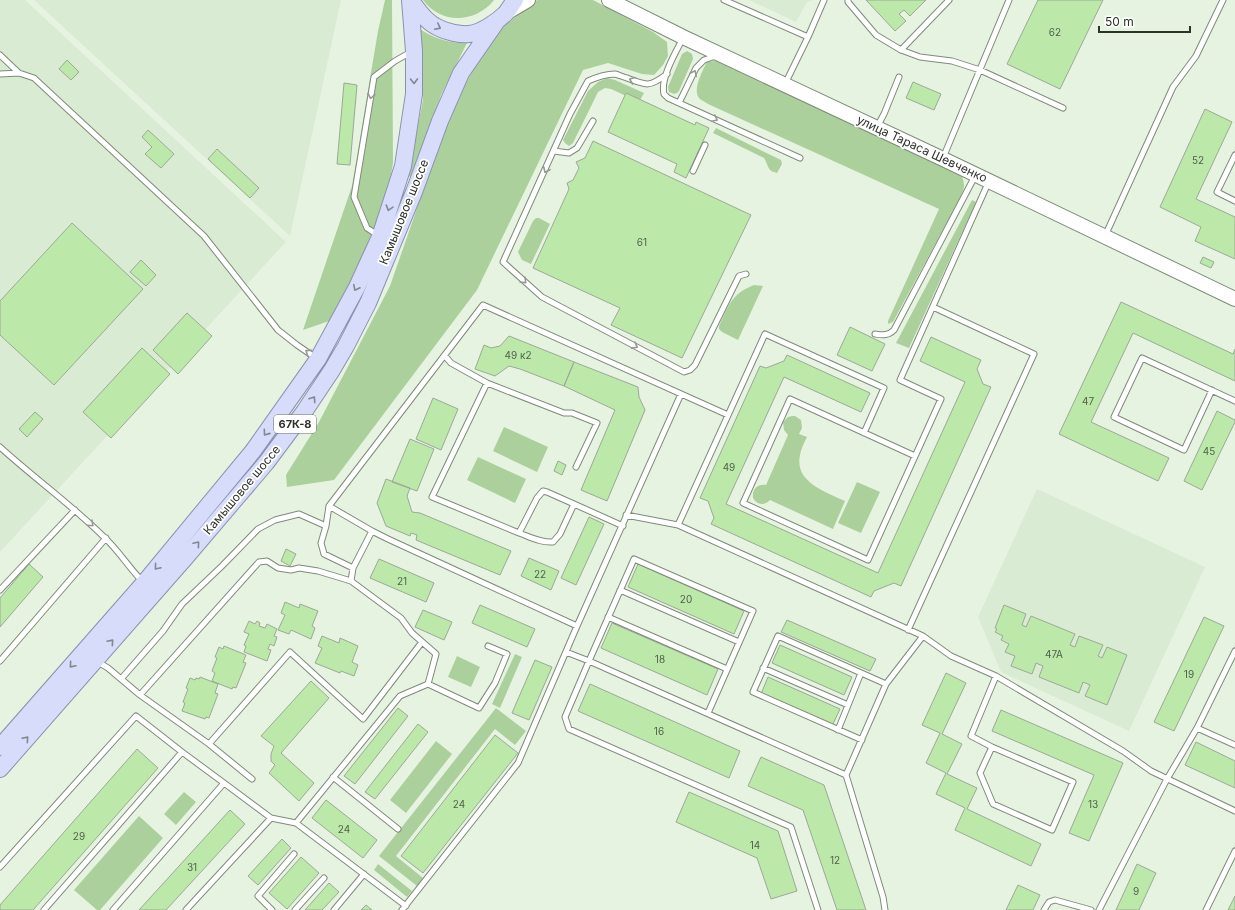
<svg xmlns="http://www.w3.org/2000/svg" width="1235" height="910" font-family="Inter,sans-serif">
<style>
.built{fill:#d9ebd2}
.green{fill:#abd09c}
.building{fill:#bce9aa;stroke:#9ca897}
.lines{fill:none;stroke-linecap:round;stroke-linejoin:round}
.service-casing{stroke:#7f8b7a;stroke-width:7}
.secondary-casing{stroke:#7f8b7a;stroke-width:16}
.primary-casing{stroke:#8a91af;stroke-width:18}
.service{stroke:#fff;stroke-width:5}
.secondary{stroke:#fff;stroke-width:14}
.primary{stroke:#d7dcfa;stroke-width:16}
.oneway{stroke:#828792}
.oneway2{stroke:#969895}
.labels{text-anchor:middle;stroke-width:3.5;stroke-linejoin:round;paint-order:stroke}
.number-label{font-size:10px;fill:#51604b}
.shield{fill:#fff;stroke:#6c706b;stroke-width:1}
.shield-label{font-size:11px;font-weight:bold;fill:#2d322b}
.street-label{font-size:12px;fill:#2d322b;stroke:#fff}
</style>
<rect width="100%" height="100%" fill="#e6f3e1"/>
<path class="built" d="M0,0H25L286,242L0,552Z
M34,0H341L290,236Z
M749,0H813L807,2L796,22Z
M1037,489L1205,567L1129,731L1001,672L978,617Z"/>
<path class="green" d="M385,0H392L393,163L388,192L374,231L332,320L303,330L352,186L378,31Z
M423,0H494C476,23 441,25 423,0Z
M538,0H593L653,32L667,42L668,56L663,65L654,75L642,74L608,63L583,70L477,290L334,480L287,487L286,475L319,422L390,286L453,105L493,36L534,1Z
M420,29C435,39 449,43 467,43L441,95L412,177L408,176L423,100Z
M687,51L692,54L693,59L679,91L677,93L674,94L669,92L668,87L682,54Z
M716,61L960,172C966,185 965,187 959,200L893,322L888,324V321L939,209L708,104C706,102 702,101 700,99C691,91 703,70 707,62Z
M607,78L615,80L644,93L639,102L611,89L605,88L598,92L573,143L569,146L565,143L563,140L588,91L598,82Z
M716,128L781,160L782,164L777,173C767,171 769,166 764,158L713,133Z
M972,200L976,202L909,348L896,343Z
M536,218H539L550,224L531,264L522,260L518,252L533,221Z
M754,285L763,286L738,340L722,332L719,329V326C729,305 731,294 754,285Z
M792,416H795L801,420L802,428L799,434L807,437C804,443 801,449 800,455C794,482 826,492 845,501L833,529L770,500C764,506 757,505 753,498C752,489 757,484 766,485L788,435L784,430L783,422L788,417Z
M504,427L548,447L537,472L493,451Z
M478,457L526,479L515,503L467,480Z
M857,482L880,492L861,533L838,523Z
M515,654L522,657L500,708L492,704Z
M457,656L480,667L471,687L448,677Z
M496,708L526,731L515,745L495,729L396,856L423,878L417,886L379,856Z
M436,741L452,754L406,813L390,800Z
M184,792L196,802L176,825L164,814Z
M139,816L163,838L100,910H97L74,890Z
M378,864L412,891L407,897L374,870Z"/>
<path class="building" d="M866,0H926L910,16L904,10L899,14L906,21L895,31Z
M1038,0H1103L1060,89L1007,64Z
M67,60L79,72L71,80L59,69Z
M913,82L941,94L934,110L906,98Z
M344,83L357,85L350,165L337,164Z
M626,93L695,125L696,122L709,128L686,178L674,172L677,164L608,132Z
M1205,109L1232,122L1196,199L1235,217V259L1195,241L1201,227L1160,207Z
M148,130L174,154L161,168L145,154L152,147L142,137Z
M593,141L751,215L682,358L611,325L620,308L533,268L569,189L567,183L573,180L579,168L576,162L585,158Z
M217,149L259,188L250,198L208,159Z
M72,223L143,289L54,385L0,335V301Z
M1203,257L1214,262L1211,268L1200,263Z
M141,260L156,275L146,286L130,272Z
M1121,302L1233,354L1235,349V381L1133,333L1091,422L1169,458L1158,481L1059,434Z
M187,313L212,336L178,374L153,350Z
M850,327L885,344L872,371L837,355Z
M509,336L574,362L564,386L520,369L509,366L495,376L475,369L484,345L491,348L500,346Z
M931,337L981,360L977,369L983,384L991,387L901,586L894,583L874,591L871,597L711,524L714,518L708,501L700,498L760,366L766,368L784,361L787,355L870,393L861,412L784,377L726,504L878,573L965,382L920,361Z
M142,348L170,374L111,438L83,412Z
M574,362L638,387L639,397L645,410L607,501L581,490L615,410L564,386Z
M433,398L458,409L441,450L416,439Z
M1217,411L1235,420V422L1202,490L1184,481Z
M35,412L43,419L27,437L19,429Z
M410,439L434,449L417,491L392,482Z
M558,461L566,465L562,475L554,471Z
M386,479L410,488L407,496L412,512L420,513L511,551L500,575L416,540L417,535L411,533L410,536L386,526L377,503Z
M589,517L604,524L576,585L561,578Z
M286,549L296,554L290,566L281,561Z
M529,558L559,571L551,590L521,576Z
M379,559L434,583L426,602L370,578Z
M29,564L43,577L0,627V598Z
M638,564L744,611L734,634L628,587Z
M285,602L299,608L300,604L318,611L312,626L315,628L311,639L291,630L289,634L278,630L285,615L281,613Z
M480,605L535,629L527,647L472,623Z
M1004,605L1026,614L1022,625L1026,627L1031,616L1075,634L1070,645L1075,647L1079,636L1103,645L1098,656L1102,658L1107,647L1127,655L1107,705L1085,696L1090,685L1083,682L1079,693L1039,677L1043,666L1036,663L1032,674L1011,666L1015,656L1005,652L1009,644L1001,640L1003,636L995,632L997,629L995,628Z
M423,610L452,622L444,640L415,627Z
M1204,617L1224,626L1174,731L1154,722Z
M787,620L876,659L870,671L781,632Z
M249,621L255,624L257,621L260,623L259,626L265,628L267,624L277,629L274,636L277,637L274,646L270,644L268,649L271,650L267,661L244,652L246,646L244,645L249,634L244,632Z
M612,623L718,669L707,695L601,648Z
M322,636L339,643L340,638L358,646L352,662L358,665L354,676L341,671L340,673L315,663L322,648L318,646Z
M780,645L852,677L844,695L772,663Z
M224,646L246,655L243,662L246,663L236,688L233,687L232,689L212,681L215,673L212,671L217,658L215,657L219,647L223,649Z
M535,660L552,667L529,720L512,713Z
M946,673L966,683L942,734L962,744L947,774L977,788L967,809L1041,844L1031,866L955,830L965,808L936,794L946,773L926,763L940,733L922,725Z
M200,677L218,684L215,693L218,694L209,718L206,717L205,719L182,711L185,703L183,702L188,689L186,688L190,678L195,680L196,678L199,679Z
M768,677L840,709L832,726L761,694Z
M311,681L329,698L281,753L314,783L299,801L269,773L275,765L271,761V754L274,746L261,736Z
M590,684L740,751L729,778L578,711Z
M398,708L408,716L355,784L344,776Z
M1001,710L1123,763L1089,841L1069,833L1094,775L992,731Z
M418,724L428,732L375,799L365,792Z
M495,735L518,753L423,873L401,856Z
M1196,742L1235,761V788L1185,765Z
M137,749L158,768L33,910H0V905Z
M761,757L824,785L866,910H837L803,810L748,786Z
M689,792L778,831L797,891L771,899L757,858L676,822Z
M326,800L377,840L363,858L312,818Z
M230,810L245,824L166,910H139Z
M282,839L291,848L258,885L248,876Z
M301,857L319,873L287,909L269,893Z
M1137,864L1156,873L1139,910H1116Z
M329,883L339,892L322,910H305Z
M1018,885L1040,895L1033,910H1006Z
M1235,896V910H1228Z
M366,905L372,910H361Z"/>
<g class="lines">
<g class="service-casing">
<path id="service" d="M724,0L808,37
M848,0V2L876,35L901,50L920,57L952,61L980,70L1063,108
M683,38C676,52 660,78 664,94L668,98L800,158
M901,50L949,0
M0,55L19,73
M0,74L19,73L34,78L204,236L278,330L297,345L316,358
M667,74C650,87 647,86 627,78C623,77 619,75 615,74C606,74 597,77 588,81L570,114L503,262L542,297L684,372L690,370L695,365L739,276L746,274
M785,84L808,37L824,0
M679,103L696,68L704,60L716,56
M877,127L884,114L899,77
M554,151L569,153L577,148L593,121
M1235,155L1217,192L1235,201
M943,158L1009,0
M693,171L705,145
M379,236L367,228L354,197L374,77L395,61L411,52
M1105,236L1173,87L1196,56L1223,0
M875,334C883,335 888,336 894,330L975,176
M445,356L451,363L487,383L564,413H572L597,423L576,467
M487,383L432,497L519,533
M1212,390L1184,450L1114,417L1142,358L1235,401
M864,433L884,388L765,334L678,525L923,636
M0,447C34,478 72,505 105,538C119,551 129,568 143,582
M915,456L790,399L743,503L868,560L941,399L900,380L989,181
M574,504L547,492L543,491L537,498L519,533C530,537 541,543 553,542L560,534L574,504L623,526
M329,506L326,526L321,543L324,554L353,568L372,531L388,539L577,626
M626,515L678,525
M372,531L329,506L483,305L728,415
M353,568L351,581L401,618L412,633L436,654L428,684L479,708L495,683L507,654L488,646
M0,590L75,510
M620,590L739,642
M608,617L727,669
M908,630L1034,354L933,307
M566,652L589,661L634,559L753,611L708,713
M0,661L106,538
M98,662L108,668L140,695L209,744L252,779
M763,668L848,705
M121,679L163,631L182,604L222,566L258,529L275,520L299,514L326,526
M140,695L259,562L267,561L278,568L291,570L299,568L318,571L351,581
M1197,728L1235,745
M838,730L861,673
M862,740L753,692L778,636L886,684
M209,744L290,652L363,719L422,642
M992,747L980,773L993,804L1052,830L1073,782L992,747L971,736L996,676L1123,751L1151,771L1235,811
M182,752L224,783
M846,775L883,897L885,910
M333,777L398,829
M296,823L400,696L428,684
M0,867L136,716L182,752L44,910
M113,910L224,783L271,818L296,823L406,906
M186,910L271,818
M272,910L258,896L294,854
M295,910L324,878
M334,910L364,874
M402,910L518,763L577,626L681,394
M818,910L791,827L569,729L565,717L589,661L846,775L886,684L923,636L951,656L996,676
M1044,910L1049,902L1055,900L1091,910
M1099,910L1167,779L1197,728L1235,651
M1206,910L1235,851"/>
</g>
<g class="secondary-casing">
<path id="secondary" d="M609,0L683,37L943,159L1235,299
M506,13L528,0"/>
</g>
<g class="primary-casing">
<path id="primary" d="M411,0C418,11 427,23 439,28C447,32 460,35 469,34C481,33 498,21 506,13C509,9 512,4 515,0
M0,747L144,583L253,451L318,359L357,287L373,252L380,237L403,166L414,94V51L410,0
M0,769L186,557L266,463L304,412L332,370L346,346L368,303L414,192L440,121L461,73L497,21"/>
</g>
<use href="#service" class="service"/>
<use href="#secondary" class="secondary"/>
<use href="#primary" class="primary"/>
</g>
<defs><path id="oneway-chevron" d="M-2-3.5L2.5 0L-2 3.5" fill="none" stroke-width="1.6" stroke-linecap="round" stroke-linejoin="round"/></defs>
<g class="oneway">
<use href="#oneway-chevron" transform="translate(438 27) rotate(27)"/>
<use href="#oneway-chevron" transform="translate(414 81) rotate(89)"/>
<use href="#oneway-chevron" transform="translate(389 208) rotate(108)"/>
<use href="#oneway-chevron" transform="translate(356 288) rotate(117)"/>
<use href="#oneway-chevron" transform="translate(313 399) rotate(-56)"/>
<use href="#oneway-chevron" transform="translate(266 433) rotate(125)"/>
<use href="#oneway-chevron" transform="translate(197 544) rotate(-50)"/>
<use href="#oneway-chevron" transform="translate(157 567) rotate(130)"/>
<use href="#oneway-chevron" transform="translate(111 642) rotate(-49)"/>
<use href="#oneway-chevron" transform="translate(72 665) rotate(131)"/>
<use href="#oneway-chevron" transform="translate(26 739) rotate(-49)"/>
</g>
<g class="oneway2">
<use href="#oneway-chevron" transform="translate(694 73) rotate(-63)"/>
<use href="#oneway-chevron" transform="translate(632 80) rotate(-159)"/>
<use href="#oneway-chevron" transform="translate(371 96) rotate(99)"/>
<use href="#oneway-chevron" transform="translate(715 119) rotate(25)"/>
<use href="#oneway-chevron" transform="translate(546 170) rotate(115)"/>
<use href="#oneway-chevron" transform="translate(524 281) rotate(42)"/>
<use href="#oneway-chevron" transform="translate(635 346) rotate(28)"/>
<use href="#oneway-chevron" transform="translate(308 352) rotate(-146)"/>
<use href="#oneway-chevron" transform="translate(91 524) rotate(43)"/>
</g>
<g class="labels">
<g class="number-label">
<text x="1055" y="36">62</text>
<text x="1198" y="164">52</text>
<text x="642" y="246">61</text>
<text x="518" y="359">49 к2</text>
<text x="1088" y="405">47</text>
<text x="1209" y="455">45</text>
<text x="729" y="471">49</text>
<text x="540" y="578">22</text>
<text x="402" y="585">21</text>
<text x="686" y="603">20</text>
<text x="1054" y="658">47А</text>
<text x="660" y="663">18</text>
<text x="1189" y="678">19</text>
<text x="659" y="735">16</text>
<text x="459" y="808">24</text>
<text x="1093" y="808">13</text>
<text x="344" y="833">24</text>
<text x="79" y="840">29</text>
<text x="755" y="849">14</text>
<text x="835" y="864">12</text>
<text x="192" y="871">31</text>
<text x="1136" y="895">9</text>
</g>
<rect class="shield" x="274" y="415" width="42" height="18" rx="3"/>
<g class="shield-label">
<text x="295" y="428">67К-8</text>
</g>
<g class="street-label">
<text transform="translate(922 149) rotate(25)" y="4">улица Тараса Шевченко</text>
<text transform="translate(404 212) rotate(-68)" y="4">Камышовое шоссе</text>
<text transform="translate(242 490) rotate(-50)" y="4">Камышовое шоссе</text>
</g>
</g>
<path d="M1099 26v6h91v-6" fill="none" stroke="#2d322b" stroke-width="2"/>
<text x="1105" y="26" font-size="12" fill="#2d322b" stroke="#ffffff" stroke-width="3" paint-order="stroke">50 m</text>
</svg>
